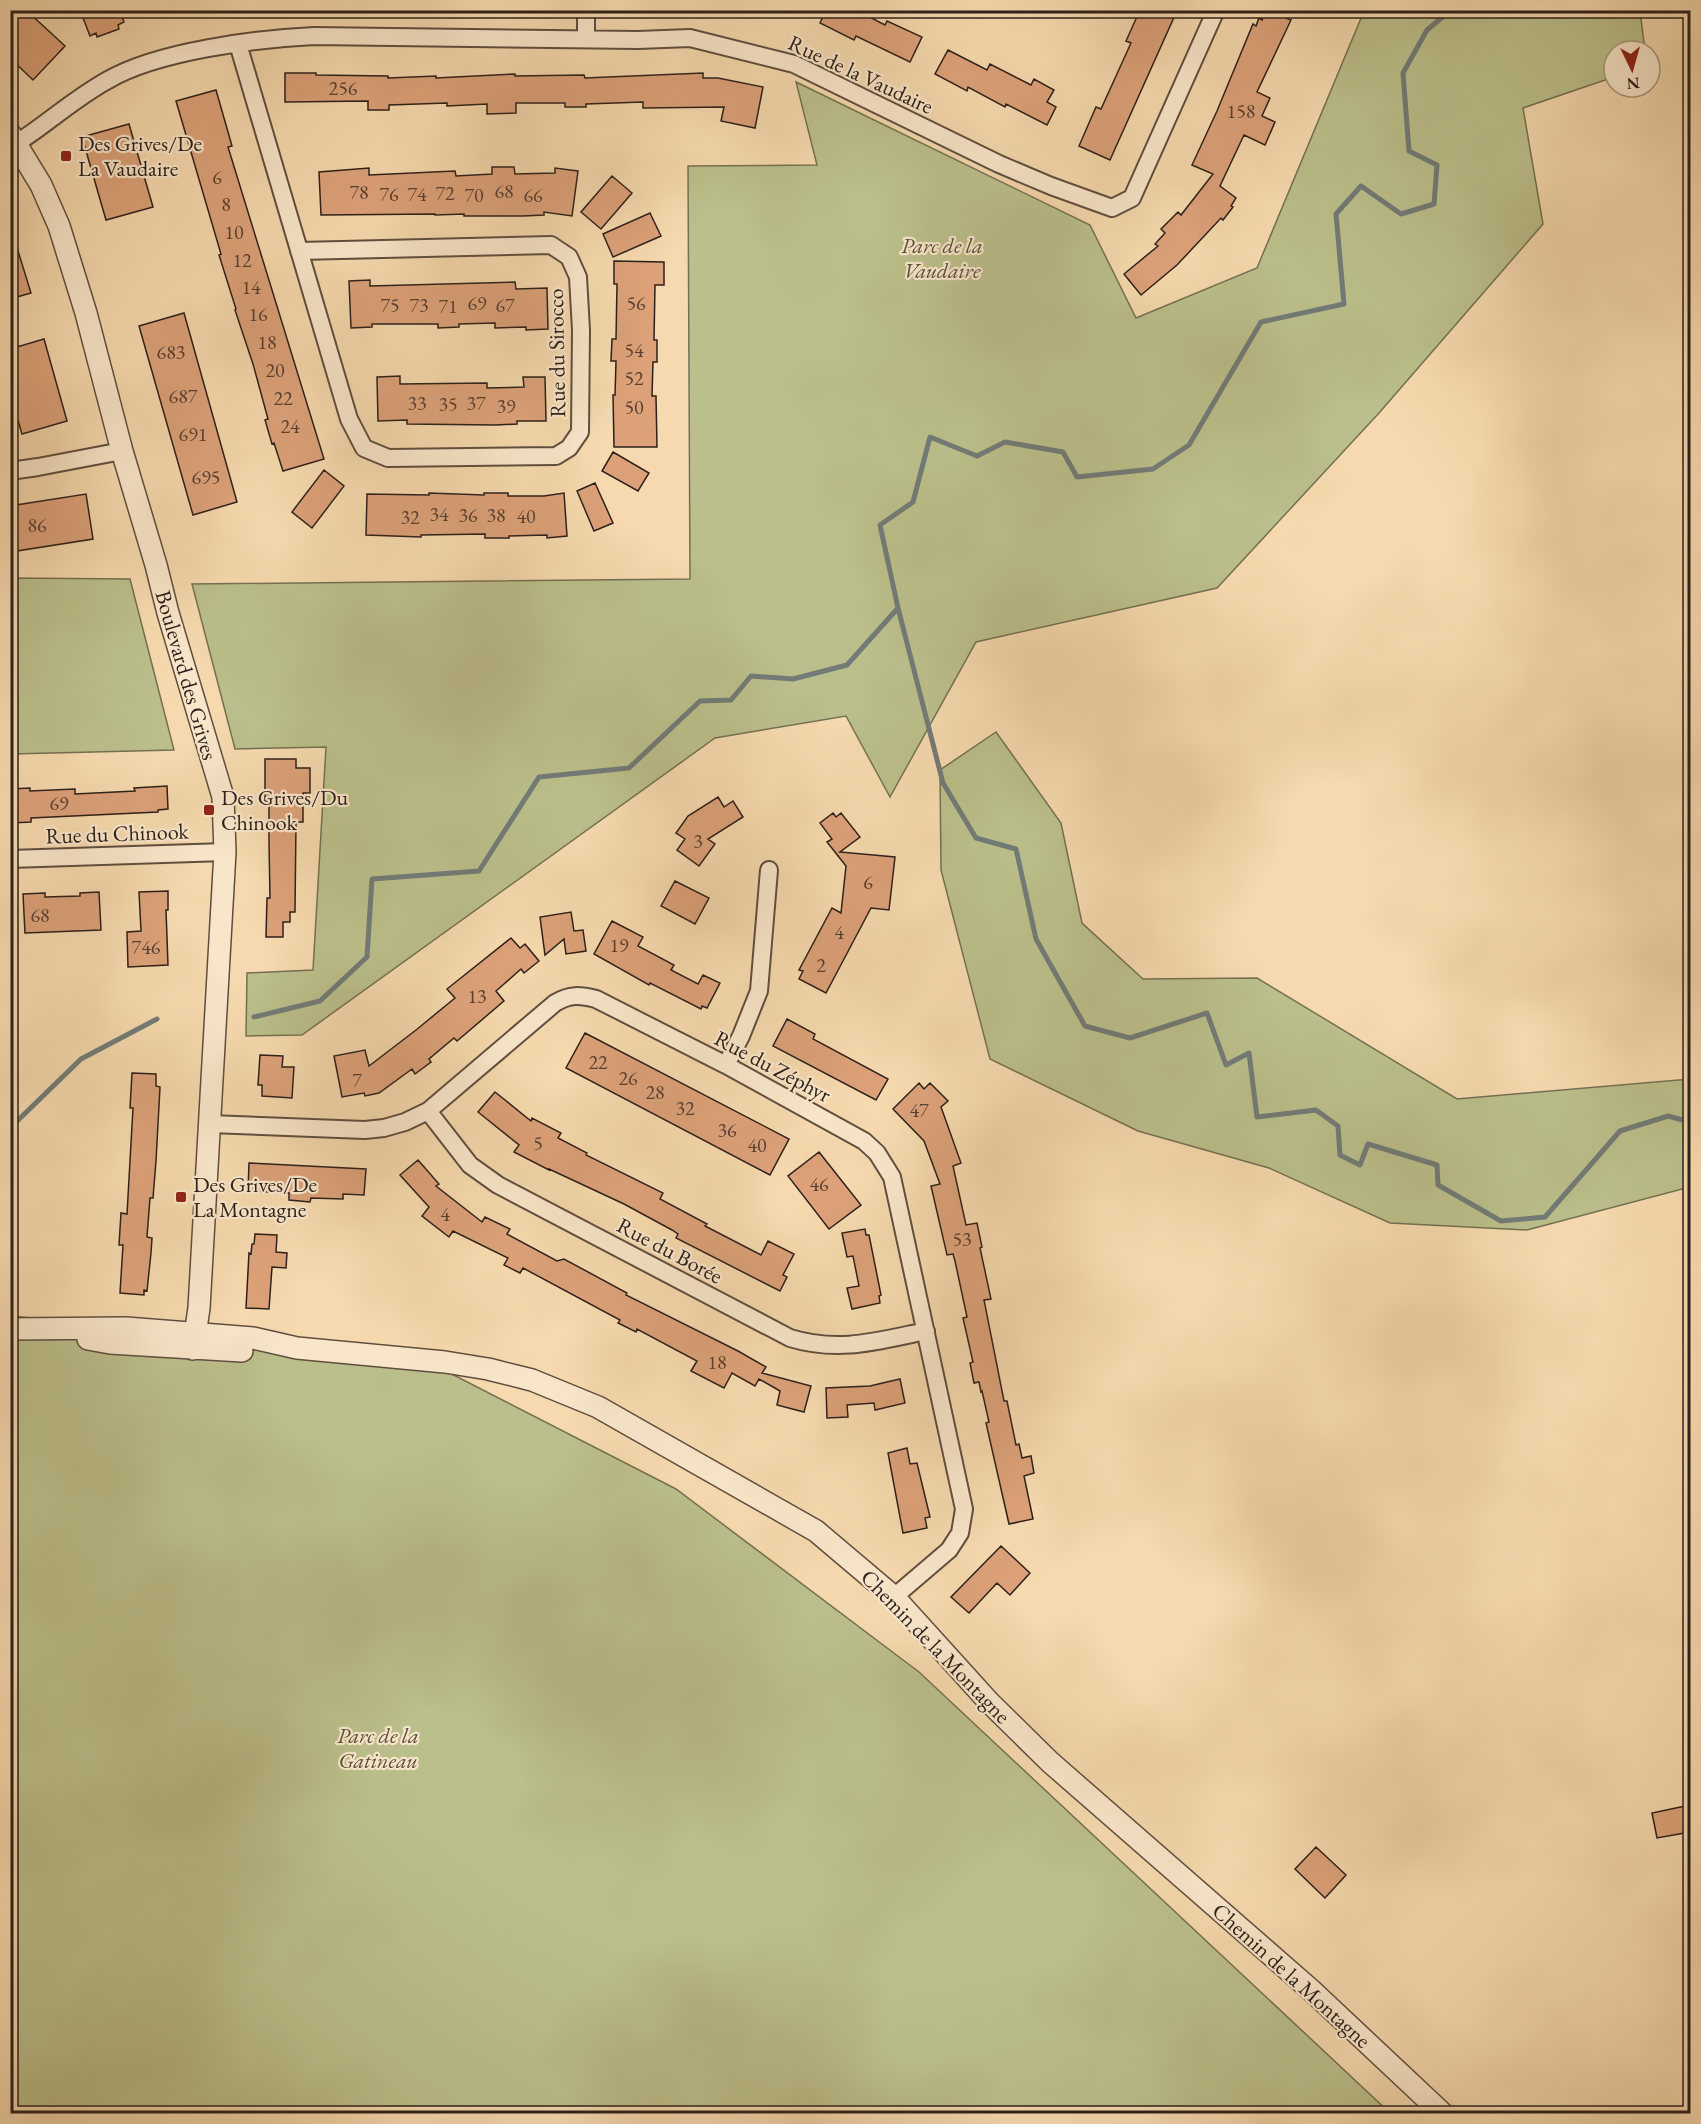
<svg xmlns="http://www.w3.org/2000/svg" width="1701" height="2124" font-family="'EB Garamond',serif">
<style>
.green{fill:#bbbf8b;stroke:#747052;stroke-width:1.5}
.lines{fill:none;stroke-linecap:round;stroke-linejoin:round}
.stream{stroke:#727b77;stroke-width:5}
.building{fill:#dca179;stroke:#2d201a;stroke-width:1.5}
.minor-casing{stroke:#5f4e3f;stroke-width:20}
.tertiary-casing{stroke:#5f4e3f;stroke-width:24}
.minor{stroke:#f9e6ca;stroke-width:16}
.tertiary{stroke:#f9e6ca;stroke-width:21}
.poi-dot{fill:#8f2418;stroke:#f9e6ca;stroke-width:2}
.labels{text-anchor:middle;stroke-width:4.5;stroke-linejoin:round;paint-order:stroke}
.number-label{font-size:20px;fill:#594032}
.street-label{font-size:22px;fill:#2d201a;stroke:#f9e6ca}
.poi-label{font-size:22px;fill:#2d201a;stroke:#f9e6ca;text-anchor:start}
.park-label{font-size:22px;font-style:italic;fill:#58503c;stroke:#f9e6ca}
</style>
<rect width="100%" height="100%" fill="#f6d9ae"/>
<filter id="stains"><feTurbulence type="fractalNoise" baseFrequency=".00333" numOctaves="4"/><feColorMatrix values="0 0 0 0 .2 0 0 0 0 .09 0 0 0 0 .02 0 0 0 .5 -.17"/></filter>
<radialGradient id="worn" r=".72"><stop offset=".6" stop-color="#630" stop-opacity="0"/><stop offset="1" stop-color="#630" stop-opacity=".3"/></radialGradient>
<path class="green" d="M1364,11H1640L1645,51H1614V77L1523,108L1543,224L1379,413L1217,588L976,642L890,797L846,716L715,738L302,1035L246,1036L247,973L313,970L326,747L235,749L192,584L690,579L688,166L817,165L796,82L1090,225L1136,318L1257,268Z
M11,578L130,579L174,750L11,754Z
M996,732L1061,823L1082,923L1143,979L1257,978L1457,1099L1690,1079V1187L1527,1230L1390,1223L1269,1168L1138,1131L990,1059L941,870L940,770Z
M10,1316L403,1349L676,1489L919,1672L1390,2113H11Z"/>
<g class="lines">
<path class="stream" d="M1451,10L1427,30L1403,73L1409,151L1437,165L1434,204L1401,214L1361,186L1336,214L1344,304L1261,322L1189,445L1153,469L1077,477L1063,452L1005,442L977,456L930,437L913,502L880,525L898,608L943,783L976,838L1016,849L1036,939L1085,1026L1130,1038L1207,1013L1226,1065L1249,1053L1257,1117L1316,1110L1338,1126L1340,1155L1360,1165L1368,1144L1437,1165L1438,1185L1501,1221L1545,1217L1620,1131L1668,1116L1690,1122
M254,1017L320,1001L367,957L372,879L479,871L539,777L629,768L700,701L731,700L751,676L793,679L847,665L898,608
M10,1128L81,1059L157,1019"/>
</g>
<path class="building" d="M10,10H26L65,46L33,80L10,58Z
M80,10H119L124,22L118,25L119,29L97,37L96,33L90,36Z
M826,10H856L885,25L887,21L922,37L910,62L856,36L854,40L820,23Z
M1140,10H1164L1175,15L1110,160L1079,146L1096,107L1101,109L1131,43L1126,41Z
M1266,10L1291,20L1257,92L1270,98L1262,116L1275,122L1265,145L1244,135L1220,186L1236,198L1231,206L1233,207L1223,220L1221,218L1177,265L1141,295L1124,274L1158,246L1155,244L1165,233L1161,229L1178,212L1181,215L1213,174L1192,165L1217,111L1253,24L1256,26L1259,18L1262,20Z
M948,50L987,70L990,64L1031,85L1034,79L1054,90L1047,102L1056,107L1047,125L1006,104L1005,107L968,87L967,91L935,74Z
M285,73H316V75L388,76V78L436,76V78L515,74V76L584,75L585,78L703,73V78H718L763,87L755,128L721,121L724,107L643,108V102L586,104V107H565V103H516V113L487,114V104L447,106V103L389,105V110H368V101L285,102Z
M216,90L232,146L228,147L324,459L283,471L274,443L272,444L265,420L268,419L253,364L235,310L236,309L219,255L221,254L176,101Z
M129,124L153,207L106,220L82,137Z
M492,167H514L515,174L555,173V168L578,171L572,216L544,212V215L523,216H464V214L435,215V214L321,215L319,172L369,168V175L455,171L456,176L492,174Z
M612,176L632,193L601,229L581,212Z
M650,213L661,236L613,257L603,234Z
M14,238L31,293L10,299V239Z
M614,261L664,262V285H655L654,340H657V362H653L652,396H656L657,447H614L613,395H615L616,361H611L612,339H616L617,284H614Z
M370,280V286L515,282L516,289L547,288L548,329L526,330V327L495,328V323L459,324V327L438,328V324H372V327L351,328L349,281Z
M184,313L237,502L193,515L139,326Z
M44,339L67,421L22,434L10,393V349Z
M400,376V384L487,383V388L524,387L523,377H545L546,421H517V424L496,425L407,424V420L378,421L377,377Z
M613,452L649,473L638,491L602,471Z
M324,470L344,486L312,528L292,512Z
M595,483L613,523L594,531L577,491Z
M429,493L484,495V493H508V496H544L564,493L567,536L547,538V535L509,536V538H485V534L421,535V537L366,535L367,494L429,495Z
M86,494L93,539L10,552V506Z
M265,759H296V768H310V793H303V822H296L295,912H290V922H283V937H266L267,898H270L269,842V801H265Z
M167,786L168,809L158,810V812L31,818V822L10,823V789L30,788V791L75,789V794L135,791L134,788Z
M718,797L724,807L733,801L743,817L708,839L715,844L699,866L677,850L685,839L676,833L688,816Z
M833,813L836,817L841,813L860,837L840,852L895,857L889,910L871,908L826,993L799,979L803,971L799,970L832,908L841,913L846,866L827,842L832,839L820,823Z
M675,881L709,898L695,924L661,906Z
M168,891V910H166L168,965L128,967L127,932L141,931L139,892Z
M99,892L101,930L25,933L23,894L45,893V897L80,896V893Z
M571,912L574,931L583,930L586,951L566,954L564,939L545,955L540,917Z
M612,921L643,937L638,946L674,965L671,970L698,984L703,975L720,983L707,1008L702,1006L701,1009L650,983L649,985L594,954Z
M511,938L520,948L525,944L539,961L524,973L521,969L496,991L504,1001L457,1041L454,1038L429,1059L431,1062L415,1074L412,1069L379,1093L365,1096L364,1093L342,1097L334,1056L365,1050L369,1066L416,1030L455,998L447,989Z
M787,1019L815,1034L813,1039L888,1079L876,1100L773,1046Z
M585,1033L789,1139L770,1175L566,1068Z
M260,1055L283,1056L282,1067H294L292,1098L262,1096V1085H258Z
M132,1073L156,1074V1086L160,1087L156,1161L153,1198H150L147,1237L152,1238L151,1253L147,1291L144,1290V1295L120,1293L123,1245H119L121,1213L127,1214L133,1108H130Z
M919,1083L924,1089L930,1083L948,1101L941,1107L961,1163L953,1166L966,1225L977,1223L982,1247L980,1248L991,1299L984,1300L1004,1401H1007L1016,1445L1019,1444L1022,1458L1031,1456L1034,1473L1024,1476L1033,1519L1009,1524L986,1423L989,1422L982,1391L981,1392L979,1382L974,1383L970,1363L973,1362L963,1318L967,1317L955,1261L953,1254L947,1255L931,1186L940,1184L924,1141L893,1109Z
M495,1092L531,1121L532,1118L561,1133L558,1138L587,1153L586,1155L663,1193L660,1199L707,1224L705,1226L761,1255L768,1241L794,1254L783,1275L787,1277L780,1291L676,1238L678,1234L672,1230L624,1204L549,1169V1170L514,1152L519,1145L478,1112Z
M819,1152L861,1205L829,1229L788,1176Z
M418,1160L439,1184L436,1186L482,1222L485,1217L510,1229L507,1234L557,1261L564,1259L627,1293L626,1295L738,1351L766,1367L762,1373L811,1386L804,1412L777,1405L780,1391L759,1379L755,1386L732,1373L724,1388L691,1371L697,1361L637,1329L636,1332L618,1323L620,1320L523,1268L520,1273L504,1265L508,1258L453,1231L449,1237L422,1216L429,1207L400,1175Z
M249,1163L366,1169L364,1195L343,1194V1199L311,1198L310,1202L289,1200V1193L248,1191Z
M865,1229L866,1235H869L881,1295L879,1296L880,1303L852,1309L847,1288L859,1286L853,1256L847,1257L842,1233Z
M255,1234L277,1235L276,1252L287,1253L286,1268L272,1267L269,1309L246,1308L249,1253L251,1254L252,1244H254Z
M900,1379L905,1403L875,1410L874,1403L847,1405L848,1417L827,1418L826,1388L870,1386Z
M907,1448L910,1464L917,1463L930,1517L925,1518L927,1528L903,1533L888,1453Z
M1001,1546L1030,1573L1010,1595L997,1583L969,1613L951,1597Z
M1690,1805V1832L1657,1838L1652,1813Z
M1316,1847L1346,1875L1325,1898L1295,1869Z"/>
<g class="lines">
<g class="minor-casing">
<path id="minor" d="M586,39V10
M238,44L349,419L364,448L388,458L556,456L569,448L580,432L581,330L578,277L569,257L551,245L299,251
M17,143C48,123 75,98 108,80C158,51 255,39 314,36L638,40L690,38L794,64L999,164L1051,186L1112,208L1132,198L1216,10
M10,471L38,467L122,451
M10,859L225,852
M726,1065L741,1036L759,991L769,870
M428,1111L470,1165L498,1185L790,1338C839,1353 877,1341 926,1331
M210,1124L365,1130L384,1128L405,1122L428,1111L555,1003C570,994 580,995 596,999L726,1065L864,1141L877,1153L892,1177L964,1509L960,1533L949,1550L894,1597"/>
</g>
<g class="tertiary-casing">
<path id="tertiary" d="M10,134L41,185L59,226L86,313L122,451L156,565L168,613L223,797L225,852L199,1308L193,1349
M10,1329L126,1328L253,1338L297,1348L445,1362L488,1369L532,1380L598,1407L816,1531L894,1597L989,1702L1050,1762L1311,1990L1443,2114
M88,1339L110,1343L242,1351"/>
</g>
<use href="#minor" class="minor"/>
<use href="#tertiary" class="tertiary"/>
</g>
<g class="poi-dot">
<rect x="60" y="150" width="12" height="12" rx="3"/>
<rect x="203" y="804" width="12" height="12" rx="3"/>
<rect x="175" y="1191" width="12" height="12" rx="3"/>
</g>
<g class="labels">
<g class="number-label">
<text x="343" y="95">256</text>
<text x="1241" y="118">158</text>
<text x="217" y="184">6</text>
<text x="504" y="198">68</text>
<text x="359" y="199">78</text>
<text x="445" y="200">72</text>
<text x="389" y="201">76</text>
<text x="417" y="201">74</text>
<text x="474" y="202">70</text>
<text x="533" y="202">66</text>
<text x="226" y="211">8</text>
<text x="234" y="239">10</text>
<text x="242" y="267">12</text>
<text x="251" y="294">14</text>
<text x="477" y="310">69</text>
<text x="636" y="310">56</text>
<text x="390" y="312">75</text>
<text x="419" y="312">73</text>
<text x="505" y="312">67</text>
<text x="448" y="313">71</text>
<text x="258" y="321">16</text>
<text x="267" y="349">18</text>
<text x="634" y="357">54</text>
<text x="171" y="359">683</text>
<text x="275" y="377">20</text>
<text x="634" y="385">52</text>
<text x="183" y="403">687</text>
<text x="283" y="405">22</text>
<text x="417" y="410">33</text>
<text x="476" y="410">37</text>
<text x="448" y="411">35</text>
<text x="506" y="413">39</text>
<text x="634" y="414">50</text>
<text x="290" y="433">24</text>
<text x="193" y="441">691</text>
<text x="206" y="484">695</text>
<text x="439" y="521">34</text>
<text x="468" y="522">36</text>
<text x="496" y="522">38</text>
<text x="526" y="523">40</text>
<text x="410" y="524">32</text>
<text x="37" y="532">86</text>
<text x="59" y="810">69</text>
<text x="698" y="848">3</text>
<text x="868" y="889">6</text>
<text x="40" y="922">68</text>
<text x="839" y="939">4</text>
<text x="619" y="952">19</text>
<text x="146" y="954">746</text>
<text x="821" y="972">2</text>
<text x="477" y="1003">13</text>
<text x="598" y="1069">22</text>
<text x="628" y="1085">26</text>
<text x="357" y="1087">7</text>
<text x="655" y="1099">28</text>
<text x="685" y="1115">32</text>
<text x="919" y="1117">47</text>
<text x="727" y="1137">36</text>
<text x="538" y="1150">5</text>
<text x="757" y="1152">40</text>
<text x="819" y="1191">46</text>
<text x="445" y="1221">4</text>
<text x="962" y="1246">53</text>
<text x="717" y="1369">18</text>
</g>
<g class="street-label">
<text transform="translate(861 74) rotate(25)" y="8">Rue de la Vaudaire</text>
<text transform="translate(556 353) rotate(-91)" y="8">Rue du Sirocco</text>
<text transform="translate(187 675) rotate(74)" y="8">Boulevard des Grives</text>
<text transform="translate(117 833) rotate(-2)" y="8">Rue du Chinook</text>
<text transform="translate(773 1066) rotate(28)" y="8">Rue du Zéphyr</text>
<text transform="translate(670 1250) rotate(28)" y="8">Rue du Borée</text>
<text transform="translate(936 1646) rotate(46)" y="8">Chemin de la Montagne</text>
<text transform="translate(1292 1975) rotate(42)" y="8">Chemin de la Montagne</text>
</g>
<g class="poi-label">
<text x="78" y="151">Des Grives/De<tspan x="78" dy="25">La Vaudaire</tspan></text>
<text x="221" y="805">Des Grives/Du<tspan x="221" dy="25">Chinook</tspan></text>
<text x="193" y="1192">Des Grives/De<tspan x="193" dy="25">La Montagne</tspan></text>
</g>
<g class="park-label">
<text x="942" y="253">Parc de la<tspan x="942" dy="25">Vaudaire</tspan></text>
<text x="378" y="1743">Parc de la<tspan x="378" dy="25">Gatineau</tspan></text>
</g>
</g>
<rect width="1701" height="2124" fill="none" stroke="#f6d9ae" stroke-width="36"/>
<rect x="12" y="12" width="1677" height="2100" fill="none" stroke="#2d201a" stroke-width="3"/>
<rect x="18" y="18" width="1665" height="2088" fill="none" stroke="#2d201a" stroke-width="1.5"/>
<g transform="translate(1632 69) rotate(175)"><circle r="28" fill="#f9e6ca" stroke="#a79784" stroke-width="1.5"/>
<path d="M0-4.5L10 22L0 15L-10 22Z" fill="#8f2418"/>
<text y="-9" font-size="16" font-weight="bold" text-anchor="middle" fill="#2d201a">N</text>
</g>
<rect width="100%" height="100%" filter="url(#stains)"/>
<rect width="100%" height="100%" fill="url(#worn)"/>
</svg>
